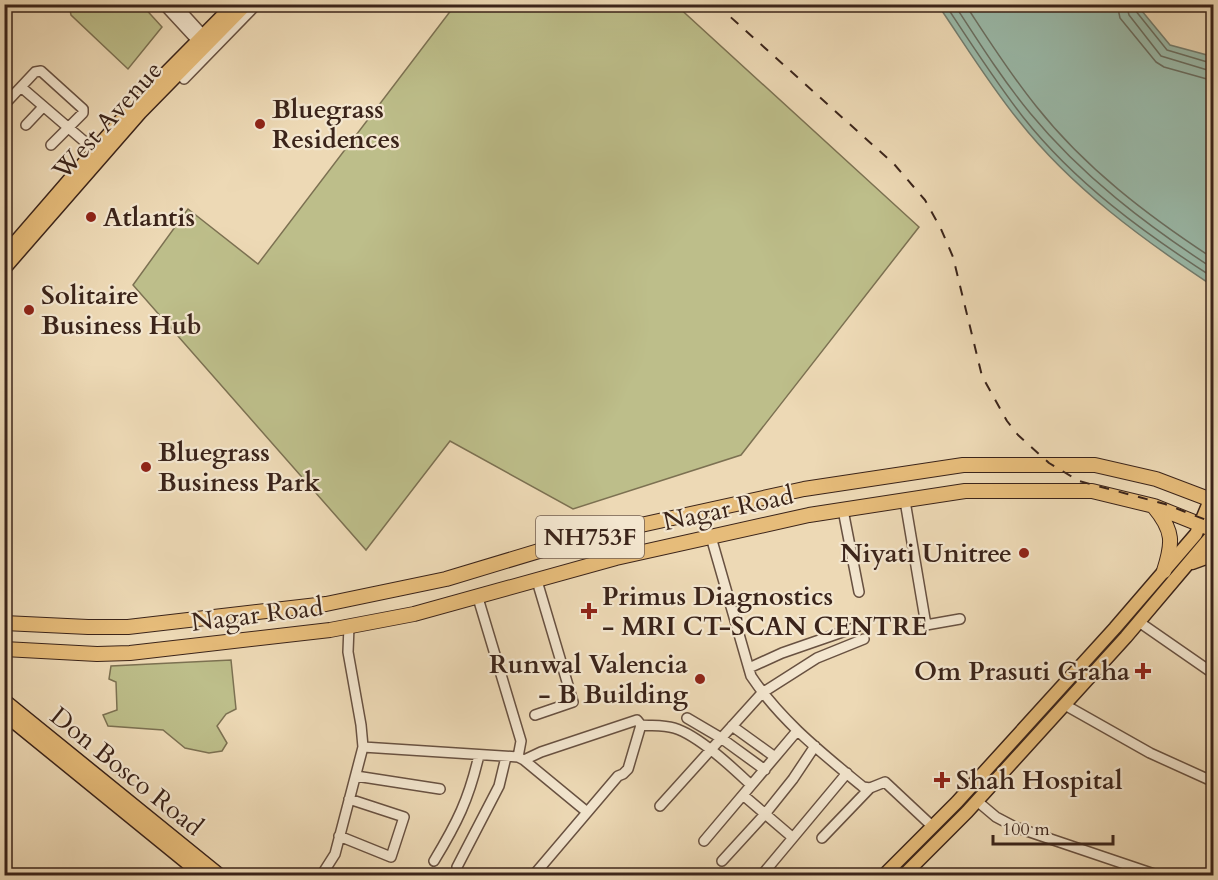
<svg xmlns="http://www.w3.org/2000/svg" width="1218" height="880" font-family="Cardo,serif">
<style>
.green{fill:#bdbe8a;stroke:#7c7152;stroke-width:1.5}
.water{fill:#9abaaa;stroke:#747e70;stroke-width:1.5}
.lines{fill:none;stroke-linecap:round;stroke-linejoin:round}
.shore{stroke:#6a6f62;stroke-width:1.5}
.minor-casing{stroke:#685141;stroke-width:12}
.major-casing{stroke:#3b241a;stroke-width:15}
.highway-casing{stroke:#3b241a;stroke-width:16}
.minor{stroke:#f3e6cf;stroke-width:9}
.major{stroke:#e6bc7a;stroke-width:12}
.highway{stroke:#e6bc7a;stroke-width:14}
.rail{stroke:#3b241a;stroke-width:2;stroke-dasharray:10 10;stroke-linecap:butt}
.poi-dot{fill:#8f2418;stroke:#f3e6cf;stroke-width:2}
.labels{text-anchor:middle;stroke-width:4.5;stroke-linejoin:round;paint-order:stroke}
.shield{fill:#f3e6cf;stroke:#725e50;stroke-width:1.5}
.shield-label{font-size:24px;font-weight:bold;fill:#3b241a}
.poi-label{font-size:26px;font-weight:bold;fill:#3b241a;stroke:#f3e6cf;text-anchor:start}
.street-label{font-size:26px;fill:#3b241a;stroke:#f3e6cf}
</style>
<rect width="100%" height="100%" fill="#edd9b5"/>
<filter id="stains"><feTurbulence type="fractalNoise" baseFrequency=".00333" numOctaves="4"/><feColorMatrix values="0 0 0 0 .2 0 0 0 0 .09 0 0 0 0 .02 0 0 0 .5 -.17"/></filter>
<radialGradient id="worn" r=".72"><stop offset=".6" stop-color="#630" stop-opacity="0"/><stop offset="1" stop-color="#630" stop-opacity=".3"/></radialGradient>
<path class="green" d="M69,5H142L162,27L128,69L71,15Z
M455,5H676L919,227L741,455L573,509L450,441L366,550L133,285L188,209L258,264Z
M231,660L236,709L226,714L217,726L227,743L222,751L209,753L185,748L163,730L108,726L103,715L117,710L116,682L109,679L111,666Z"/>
<path class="water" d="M938,5H1137L1170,45L1207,55L1213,60V286C1142,239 1072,188 1019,121C989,84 964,43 938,5Z"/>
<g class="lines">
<path class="shore" d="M945,4C970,42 995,81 1023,117C1075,183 1144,233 1214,278
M954,4C978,41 1002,79 1030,113C1082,176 1146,225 1214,269
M965,4C988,39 1010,74 1036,106C1085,168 1148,216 1214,259
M1117,4L1120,18L1156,62L1164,67L1214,81
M1126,4L1129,15L1161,56L1214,72
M1133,4L1135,10L1167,50L1214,64"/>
<g class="minor-casing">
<path id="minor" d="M163,4L200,44
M175,4L206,38
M4,10L9,4
M184,79L257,4
M21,87L99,154
M4,105L35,72L41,71L83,109V113L51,145
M26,125L43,107
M905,501L926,625L960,619
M843,510L859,592
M711,537L751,676C781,721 822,753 863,787L870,788L885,782L932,826
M478,598L521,741L518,757
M1139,622L1214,674
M749,668L782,653L857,627
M1065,705L1150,753L1214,782
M535,715L573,702L537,581
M687,718L721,738L765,770
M732,726L775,757
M363,747L518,757L524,760L587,812
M524,760L541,752L637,720L641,725C652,726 664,725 674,728C698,735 733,768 751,785
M356,776L440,789
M743,795L792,837
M977,801L996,817L1015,827L1160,876
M660,806L762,693L817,658L864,639
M339,836L391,857L404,817L349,799
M822,838L870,788
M704,841L797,731
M434,861C457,823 469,799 479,755
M722,861L765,814L793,779L815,746
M457,867L499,786L506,757
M321,876L335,854L363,747L361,725L348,652L349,626
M533,876L618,776L623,774L628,769L641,725
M761,876L847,773"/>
</g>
<g class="major-casing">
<path id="major" d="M4,255L133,106L234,4
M4,269L140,113L247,4
M1192,563L1214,555
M4,700L221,876
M4,714L203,876
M883,876L957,802L1115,628L1196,534L1210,500
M903,876L967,812L1126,637L1214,533"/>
</g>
<g class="highway-casing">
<path id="highway" d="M1154,507C1174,531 1173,543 1164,571
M4,623L88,627H128L326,604L446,579L582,538L804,489L963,465H1095L1156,479L1214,501
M4,649L97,654L130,653L330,630L414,614L616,558L809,515L965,491H1092L1154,506L1214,530"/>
</g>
<use href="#minor" class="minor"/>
<use href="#major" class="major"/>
<use href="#highway" class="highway"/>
<path class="rail" d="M716,4L894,164L925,200L941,229L953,257L982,376L1007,421L1018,435L1049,463L1079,481L1165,504L1214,523"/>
</g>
<g class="poi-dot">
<circle cx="260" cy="124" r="6"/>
<circle cx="91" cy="217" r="6"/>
<circle cx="29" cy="310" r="6"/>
<circle cx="146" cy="467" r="6"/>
<circle cx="1024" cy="553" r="6"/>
<path d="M586 602h6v6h6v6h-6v6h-6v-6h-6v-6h6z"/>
<path d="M1140 662h6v6h6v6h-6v6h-6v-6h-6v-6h6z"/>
<circle cx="700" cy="679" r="6"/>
<path d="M939 771h6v6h6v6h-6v6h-6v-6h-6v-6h6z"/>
</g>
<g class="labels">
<rect class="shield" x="536" y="516" width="108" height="42" rx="4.5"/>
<g class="shield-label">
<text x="590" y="545">NH753F</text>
</g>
<g class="poi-label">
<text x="272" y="118">Bluegrass<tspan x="272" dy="30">Residences</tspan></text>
<text x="103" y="226">Atlantis</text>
<text x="41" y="304">Solitaire<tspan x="41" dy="30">Business Hub</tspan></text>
<text x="158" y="461">Bluegrass<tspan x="158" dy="30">Business Park</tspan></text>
<text x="1012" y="562" text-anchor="end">Niyati Unitree</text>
<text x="602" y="605">Primus Diagnostics<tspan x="602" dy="30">- MRI CT-SCAN CENTRE</tspan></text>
<text x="688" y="673" text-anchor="end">Runwal Valencia<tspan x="688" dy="30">- B Building</tspan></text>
<text x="1130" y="680" text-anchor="end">Om Prasuti Graha</text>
<text x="956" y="789">Shah Hospital</text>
</g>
<g class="street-label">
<text transform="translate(107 120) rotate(-48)" y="9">West Avenue</text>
<text transform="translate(728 508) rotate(-12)" y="9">Nagar Road</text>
<text transform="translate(257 614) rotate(-7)" y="9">Nagar Road</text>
<text transform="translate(127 771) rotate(39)" y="9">Don Bosco Road</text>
</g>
</g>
<rect width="1218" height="880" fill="none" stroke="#edd9b5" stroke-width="24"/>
<rect x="6" y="6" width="1206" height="868" fill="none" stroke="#3b241a" stroke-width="3"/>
<rect x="12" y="12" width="1194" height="856" fill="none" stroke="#3b241a" stroke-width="1.5"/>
<path d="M993 835v9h120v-9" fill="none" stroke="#3b241a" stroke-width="3"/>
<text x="1002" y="835" font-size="18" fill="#3b241a" stroke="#f3e6cf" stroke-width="4.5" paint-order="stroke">100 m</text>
<rect width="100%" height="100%" filter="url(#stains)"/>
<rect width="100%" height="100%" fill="url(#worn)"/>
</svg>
